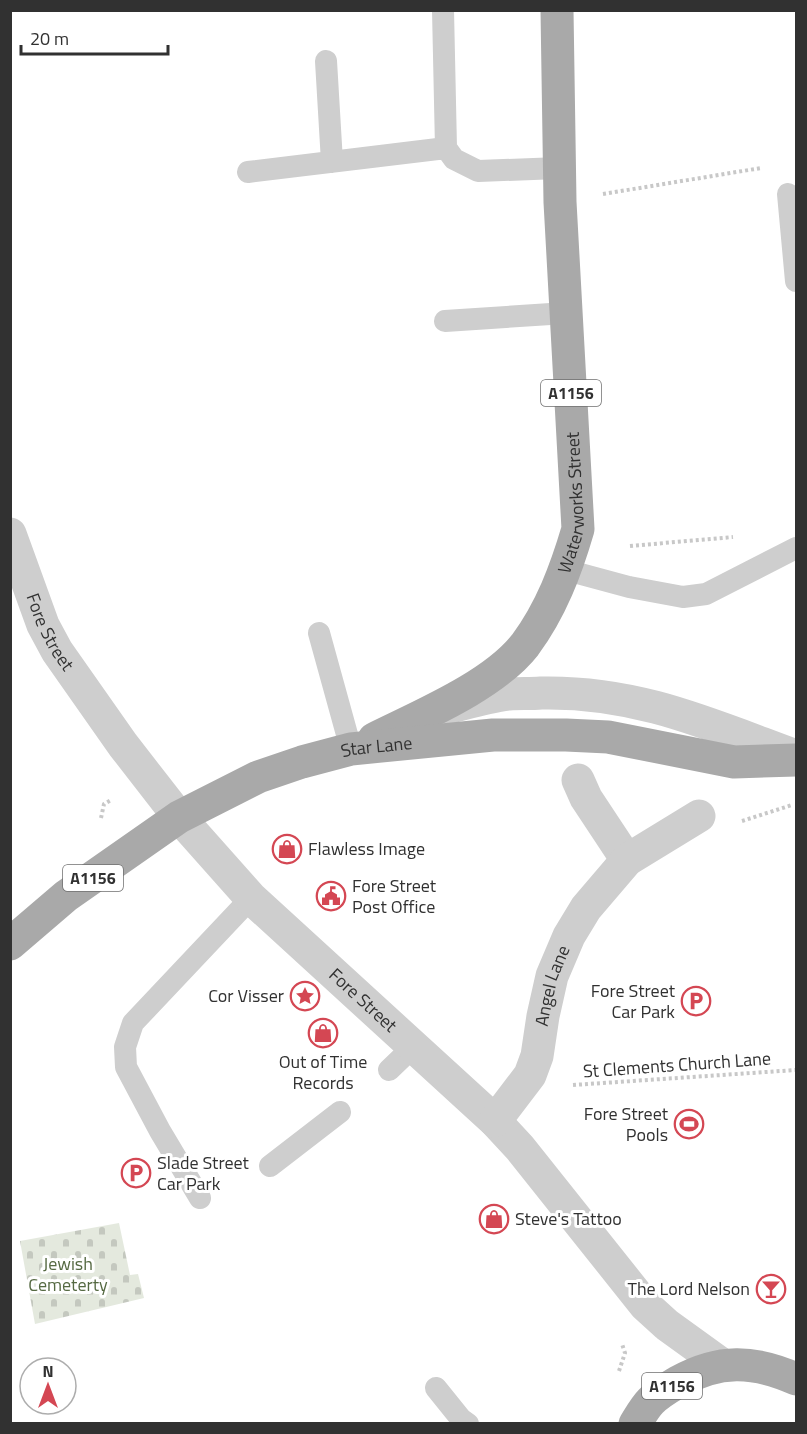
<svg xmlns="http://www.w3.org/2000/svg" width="807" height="1434" font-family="'Titillium Web',sans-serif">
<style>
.cemetery{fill:url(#cemetery-stones)}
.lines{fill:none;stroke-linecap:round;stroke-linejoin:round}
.path{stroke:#c8c8c8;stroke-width:4;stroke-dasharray:3 3;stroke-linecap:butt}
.service{stroke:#cecece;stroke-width:22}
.minor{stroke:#cecece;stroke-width:33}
.tertiary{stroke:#cecece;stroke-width:33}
.primary{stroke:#a9a9a9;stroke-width:33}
.labels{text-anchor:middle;stroke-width:6;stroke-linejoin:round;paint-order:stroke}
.shield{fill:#fff;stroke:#6f6f6f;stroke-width:1.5}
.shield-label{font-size:16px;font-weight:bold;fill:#313131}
.street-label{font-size:18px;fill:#313131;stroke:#fff}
.poi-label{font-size:18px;fill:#313131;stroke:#fff;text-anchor:start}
.park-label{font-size:18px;fill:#556942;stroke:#fff}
</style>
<defs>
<pattern id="cemetery-stones" width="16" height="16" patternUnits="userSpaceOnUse" patternTransform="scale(1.5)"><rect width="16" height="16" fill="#e4e9de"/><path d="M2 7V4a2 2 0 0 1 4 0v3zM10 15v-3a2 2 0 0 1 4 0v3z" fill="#c4c8bf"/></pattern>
</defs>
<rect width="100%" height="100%" fill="#fff"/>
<path class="cemetery" d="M119,1223L130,1275L138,1274L144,1298L35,1324L20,1241Z"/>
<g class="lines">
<path class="path" d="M603,194L761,168
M630,546L733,537
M101,818L104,804L111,800
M742,821L792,805
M573,1085L796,1070
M619,1371L625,1353L622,1344"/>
<path class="service" d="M443,10L446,148L454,159L478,171L559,168
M326,61L332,162
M248,172L446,148
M788,194L796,281
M445,321L566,313
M566,570L629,587L683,597L706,594L796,548
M319,633L351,749
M389,1070L414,1046
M270,1166L340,1112
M200,1198L160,1131L126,1067L125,1047L133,1023L251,898
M436,1388L461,1419L468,1424"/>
<g class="minor">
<path d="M442,709C464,704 486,697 509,694C519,693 530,694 541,693C637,691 709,724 796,756"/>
<path d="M578,780L586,798L627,860"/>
<path id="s1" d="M179,817L251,898L495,1121L520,1148L645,1305L667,1325L721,1364"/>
<path id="s2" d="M495,1121L530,1075L537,1056L543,1016L552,976L569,936L586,908L627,860L699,816"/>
</g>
<path class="tertiary" id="s3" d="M10,534L43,625L57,651L123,745L179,817"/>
<g class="primary">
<path id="s4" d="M374,739C420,716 493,686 525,645C551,610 566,570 578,529L560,202L557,10"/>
<path id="s5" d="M10,944L66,896L179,817L258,777L302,762L351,749L493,735H566L608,737L734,762L796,760"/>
<path d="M635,1424C640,1416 645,1407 651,1401C659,1393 668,1388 678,1382C719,1359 753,1360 796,1379"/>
</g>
</g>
<defs>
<g id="shop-ring" transform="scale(1.5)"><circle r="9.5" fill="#fff" stroke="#d44753" stroke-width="1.5"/><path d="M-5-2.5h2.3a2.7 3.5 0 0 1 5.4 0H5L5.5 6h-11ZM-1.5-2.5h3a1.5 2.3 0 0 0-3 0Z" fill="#d44753"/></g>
<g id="civic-ring" transform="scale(1.5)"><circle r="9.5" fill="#fff" stroke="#d44753" stroke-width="1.5"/><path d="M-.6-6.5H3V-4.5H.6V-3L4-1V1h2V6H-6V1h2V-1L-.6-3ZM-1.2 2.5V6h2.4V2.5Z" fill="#d44753"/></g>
<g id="sight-ring" transform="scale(1.5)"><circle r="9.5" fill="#fff" stroke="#d44753" stroke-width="1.5"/><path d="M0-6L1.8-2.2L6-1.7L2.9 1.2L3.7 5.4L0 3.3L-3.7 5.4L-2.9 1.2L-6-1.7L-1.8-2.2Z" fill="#d44753"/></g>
<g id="parking-ring" transform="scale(1.5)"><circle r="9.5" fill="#fff" stroke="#d44753" stroke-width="1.5"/><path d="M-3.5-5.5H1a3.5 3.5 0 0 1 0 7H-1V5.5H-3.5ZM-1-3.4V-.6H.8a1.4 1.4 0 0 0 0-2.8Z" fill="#d44753"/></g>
<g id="stadium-ring" transform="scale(1.5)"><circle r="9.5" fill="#fff" stroke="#d44753" stroke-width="1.5"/><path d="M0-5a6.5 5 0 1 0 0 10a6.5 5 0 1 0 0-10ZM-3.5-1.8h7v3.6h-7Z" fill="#d44753"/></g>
<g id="bar-ring" transform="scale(1.5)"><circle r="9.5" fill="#fff" stroke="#d44753" stroke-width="1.5"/><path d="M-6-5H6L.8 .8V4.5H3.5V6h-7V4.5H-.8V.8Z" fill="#d44753"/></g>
</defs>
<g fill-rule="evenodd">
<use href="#shop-ring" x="287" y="849"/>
<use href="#civic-ring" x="331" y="896"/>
<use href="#sight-ring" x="305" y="996"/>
<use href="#parking-ring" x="696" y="1001"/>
<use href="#shop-ring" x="323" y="1033"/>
<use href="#stadium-ring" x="689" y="1124"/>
<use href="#parking-ring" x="136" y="1173"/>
<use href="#shop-ring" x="494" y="1219"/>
<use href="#bar-ring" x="771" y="1289"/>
</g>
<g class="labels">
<g class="shield">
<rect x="541" y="380" width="60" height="26" rx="4.5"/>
<rect x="63" y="865" width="60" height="26" rx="4.5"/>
<rect x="642" y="1373" width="60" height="26" rx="4.5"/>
</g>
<g class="shield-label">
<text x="571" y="399">A1156</text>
<text x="93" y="884">A1156</text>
<text x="672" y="1392">A1156</text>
</g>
<g class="street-label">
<text dy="6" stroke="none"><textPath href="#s4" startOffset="333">Waterworks Street</textPath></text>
<text dy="6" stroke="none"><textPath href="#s3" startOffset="106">Fore Street</textPath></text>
<text dy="6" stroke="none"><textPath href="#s5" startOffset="423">Star Lane</textPath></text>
<text dy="6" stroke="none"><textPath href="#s2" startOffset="150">Angel Lane</textPath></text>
<text dy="6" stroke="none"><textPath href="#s1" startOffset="260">Fore Street</textPath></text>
<text transform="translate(677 1065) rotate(-4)" y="6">St Clements Church Lane</text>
</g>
<g class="poi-label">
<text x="308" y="855">Flawless Image</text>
<text x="352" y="892">Fore Street<tspan x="352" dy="21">Post Office</tspan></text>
<text x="675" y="997" text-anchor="end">Fore Street<tspan x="675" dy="21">Car Park</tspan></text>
<text x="284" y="1002" text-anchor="end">Cor Visser</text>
<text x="323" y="1068" text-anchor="middle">Out of Time<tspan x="323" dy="21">Records</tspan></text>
<text x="668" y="1120" text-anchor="end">Fore Street<tspan x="668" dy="21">Pools</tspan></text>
<text x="157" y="1169">Slade Street<tspan x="157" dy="21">Car Park</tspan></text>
<text x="515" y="1225">Steve's Tattoo</text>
<text x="750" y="1295" text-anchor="end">The Lord Nelson</text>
</g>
<g class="park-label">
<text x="68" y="1270">Jewish<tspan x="68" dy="21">Cemeterty</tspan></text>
</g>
</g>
<rect width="807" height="1434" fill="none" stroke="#313131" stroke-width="24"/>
<g transform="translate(48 1386)"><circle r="28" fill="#ffffff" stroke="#adadad" stroke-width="1.5"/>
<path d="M0-4.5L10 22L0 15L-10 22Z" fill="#d44753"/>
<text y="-9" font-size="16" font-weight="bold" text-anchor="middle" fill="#313131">N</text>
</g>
<path d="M21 45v9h147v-9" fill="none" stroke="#313131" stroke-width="3"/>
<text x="30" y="45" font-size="18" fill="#313131" stroke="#ffffff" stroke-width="4.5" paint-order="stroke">20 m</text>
</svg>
